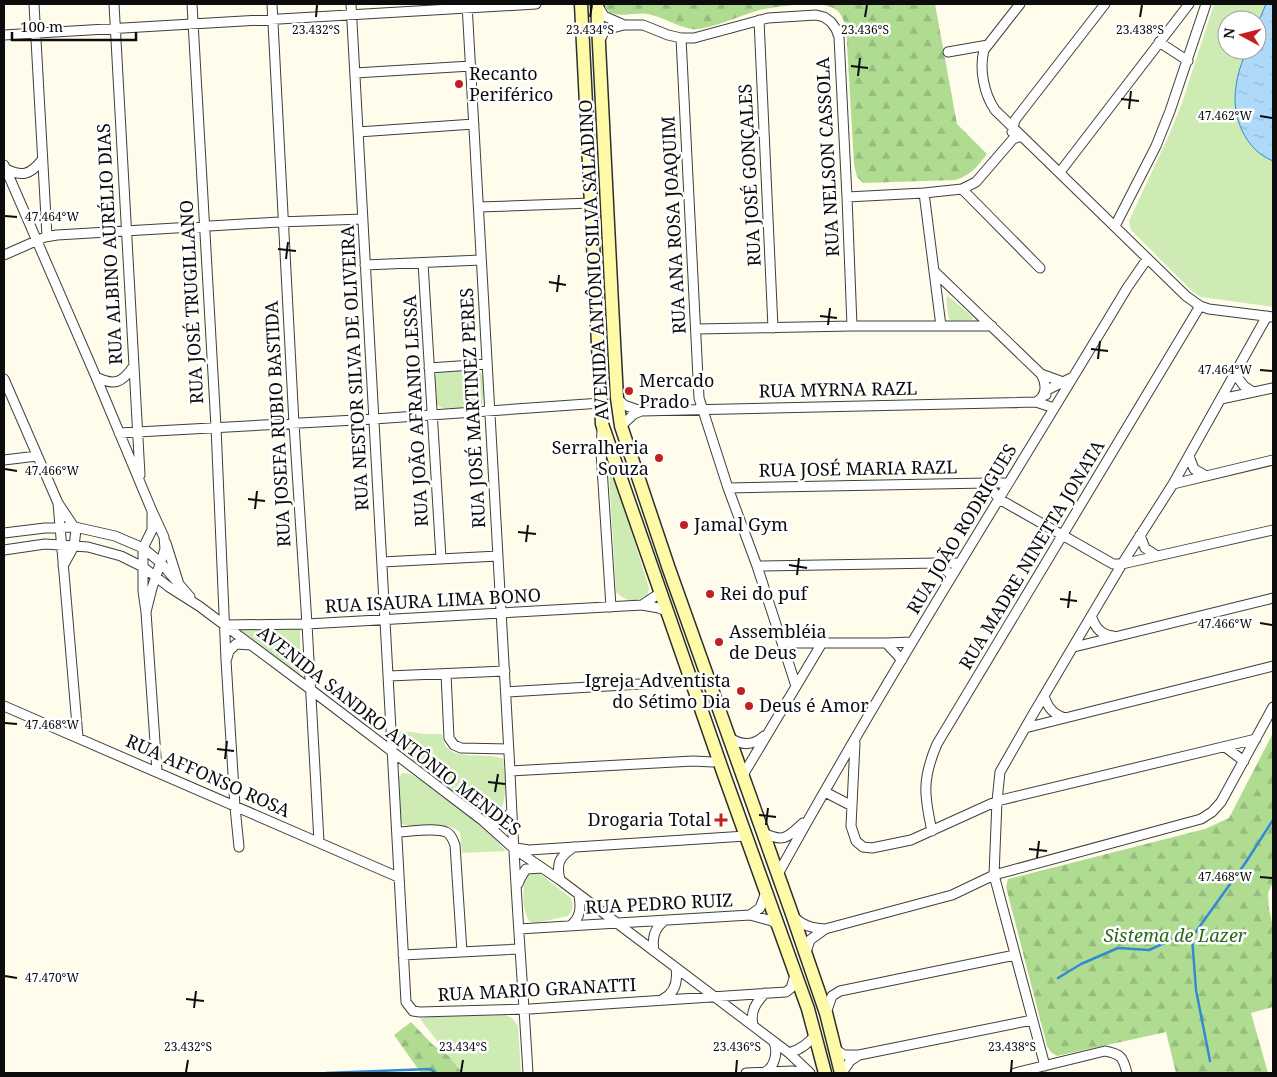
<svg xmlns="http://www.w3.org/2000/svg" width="1277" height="1077" font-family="'Noto Serif',serif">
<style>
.forest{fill:url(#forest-firs)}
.park{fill:#ceebb4;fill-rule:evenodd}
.water{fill:url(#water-ripples);stroke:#328ad3}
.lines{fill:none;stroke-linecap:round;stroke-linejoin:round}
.stream{stroke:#328ad3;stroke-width:2.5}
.minor-casing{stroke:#3f3f3f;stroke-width:11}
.secondary-casing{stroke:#2e2e2e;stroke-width:15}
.minor{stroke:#fff;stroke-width:9}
.secondary{stroke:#fffaa7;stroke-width:12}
.ticks{fill:none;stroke:#0c0c0c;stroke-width:2}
.poi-dot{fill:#c21f1f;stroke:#fff;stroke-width:2}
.labels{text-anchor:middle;stroke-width:5;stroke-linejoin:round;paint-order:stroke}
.poi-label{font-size:18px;fill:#0c0c0c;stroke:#fff;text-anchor:start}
.street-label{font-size:18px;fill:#0c0c0c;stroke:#fff}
.park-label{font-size:18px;font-style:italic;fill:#26671a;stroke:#fff}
.ticks-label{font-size:12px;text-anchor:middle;fill:#0c0c0c;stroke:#fff;stroke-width:5;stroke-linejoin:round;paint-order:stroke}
</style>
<defs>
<pattern id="forest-firs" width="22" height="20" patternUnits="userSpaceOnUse" patternTransform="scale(1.25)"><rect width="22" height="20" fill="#b0dc92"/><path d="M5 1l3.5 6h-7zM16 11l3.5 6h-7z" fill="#96bc7d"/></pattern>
<pattern id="water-ripples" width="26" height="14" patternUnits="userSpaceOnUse" patternTransform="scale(1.25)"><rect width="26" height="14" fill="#aed9f9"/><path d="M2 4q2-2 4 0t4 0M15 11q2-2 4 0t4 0" fill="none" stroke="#94b9d4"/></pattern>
</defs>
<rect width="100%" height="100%" fill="#fffcec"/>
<path class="forest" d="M603,4H814C798,4 780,6 764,9C745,13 709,31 691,29C676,26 663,17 648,14C634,11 610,22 603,4Z
M819,4H935L957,124L987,154C977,167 972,174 956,180L863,183L857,177L854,164L846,27C840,9 837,8 819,4Z
M1273,733V883L1268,893L1269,909L1273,926V1007L1251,1013L1268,1073H1176L1166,1032L1057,1056L1051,1052L1047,1046L1006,887L1008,879L1205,829L1229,818Z
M411,1022L433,1045L473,1073H421L394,1035Z"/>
<path class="park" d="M1214,4H1273V307L1201,297L1192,291L1131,230L1129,221L1169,135L1182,103ZM1227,20H1257V50H1227Z
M948,296L973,317L972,320L952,321L949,319L946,298Z
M478,369C486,377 484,394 482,405C472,411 445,413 436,404L434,378L438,372L447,370Z
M608,457L649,588L648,595C634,602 628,603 616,592Z
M238,628L300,629V675Z
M397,730L424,734H442C443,737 444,743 445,745C456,762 487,751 503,759C505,778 508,800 498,816C495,817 493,818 490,817C477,816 416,765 402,754L397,748Z
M402,773L410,774L423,781L485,829L506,851L462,853L460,832C442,818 422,831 402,824L399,815L397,780Z
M535,873H539L571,898C574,905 573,910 568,916L536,923L529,921C522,909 521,887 528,875Z
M505,1015L512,1018L518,1026L521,1073H462L420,1019L426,1017Z"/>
<path class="water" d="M1266,4H1273V161C1245,150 1231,116 1236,87C1237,75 1242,61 1247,50H1257V25Z"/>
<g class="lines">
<path class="stream" d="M1058,978L1081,964L1118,948L1149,950L1173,939L1191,937
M1210,1061L1196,990L1192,937L1246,862L1273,820
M326,1073L430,1069L436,1073"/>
<g class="minor-casing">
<path id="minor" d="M34,4L47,236
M114,4L140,475
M192,4L216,427L226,660L235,807L239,847
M272,4L294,424L307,624L319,842
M351,4L406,1002L413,1011L420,1012L530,1009L786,992L791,988L795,975
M467,4L510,771C514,872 522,972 528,1073
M1020,4L984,50C979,69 984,94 995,110L1186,296L1200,306L1209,309L1273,317
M598,6L604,16L622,24
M759,20L773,328
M4,35L536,4
M681,38L699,398L728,488L757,566L796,686
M600,40L605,30L624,25H643L668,35L681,38H694L768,18L816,15L824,17L831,22L836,29L839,37L847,197L852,326
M1159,42L1188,61
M948,52L988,45
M355,73L471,66
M358,132L474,124
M1012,132L1015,120L1105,4
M4,165L96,377L152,511L164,537L165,549L152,588L146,612
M6,169C22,177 30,175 42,160
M1060,172L1189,4
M962,189L1040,268
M924,193L941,326
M847,197L924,193L962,189L976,182L1013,139L1021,136
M479,207L591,203
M1115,226L1156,146L1170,111L1206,4
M4,255L45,237L57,235L279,222L363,219
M423,263L441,558
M365,265L481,260
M935,272L1041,374C1047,384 1047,396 1036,402
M696,329L852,326H992
M429,368L487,364
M1041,374L1063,382
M1235,374L1244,386L1253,392
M96,377C114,386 122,383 133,367
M4,379L58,503L76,530L74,546L63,566
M1046,395L1045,391L1073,377
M617,398L624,405L641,411L1036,402L1054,408
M1221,399L1273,388
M621,426L634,414L641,411
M602,430L601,452L611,607
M119,433L374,419L601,403
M1189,456L1194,469L1206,476
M4,460L37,456
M1008,483H987L999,499L1113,564H1122L1273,530
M1173,484L1273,460
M728,488L987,483
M58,503L78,737
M152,514V530L143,548V591L146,612L157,771
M4,533L45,528L75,527L115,536L143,548L161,563L190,597
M1140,535L1145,548L1157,556
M166,543L178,581
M4,550L45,544L88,547L121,556L143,567L169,587L199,606L310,689L482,820L513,848L560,880L789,1053L810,1073
M382,562L498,556
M757,566L938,563
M952,576L938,563H960
M642,605L660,593
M1092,617C1095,628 1101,635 1113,636
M225,625L307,624L642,605L659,608L666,611
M782,643H886
M1074,647L1273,598
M227,658L229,651L236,644L251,645
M902,660L886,643L912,642
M446,674L449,738L454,745L461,748L509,749
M389,676L505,671
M506,692L691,681
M1044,696C1048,708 1053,714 1065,718
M4,706L398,877
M1025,728L1273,666
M729,737C741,746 753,746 764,736
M855,743L851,826L856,841L863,847L872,848L911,840L997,801L1256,739
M1225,747L1244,761
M510,771L693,761L713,762L718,759
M743,775L822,643
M825,792L852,806
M486,822L496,825L504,820L512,811
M932,831C924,795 922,779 937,744L1200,306
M397,832C409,832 435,827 446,832C451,834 453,840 455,845L462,952
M764,833C784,843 788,837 803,823
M516,848L529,850L746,836
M778,874C888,675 1010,483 1127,288L1147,259
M560,880C556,863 559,857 574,847
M518,884L521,877L526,869L542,868
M750,915L760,908L766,892
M794,917C803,926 812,928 825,929
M570,926C581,918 581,907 579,895
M519,929L750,915L772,921L777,925
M654,951C652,938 654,929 664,921
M806,952L810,940L825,929L952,895L994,875L1201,819L1212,812L1221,802L1273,707
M403,955L520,949
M663,999C675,993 678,982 676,968
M826,1013L832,996L840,991L1015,955
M753,1025C750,1011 756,1003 765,993
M835,1049L844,1055H859L1032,1020
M789,1053C801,1049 808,1044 816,1034
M1045,1066L994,875L997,801L1000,772L1032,716L1122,564L1173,484L1267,316
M765,1072C775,1067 778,1052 774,1042
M746,1073L792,1071L807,1073
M842,1073L850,1061L859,1055
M1015,1073L1105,1051C1121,1054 1123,1057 1127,1073"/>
</g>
<g class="secondary-casing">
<path id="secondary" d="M581,4L602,424L723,772L808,1009L825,1073
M597,4L612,304L617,398L621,426L669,569L792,914L826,1013L841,1073"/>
</g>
<use href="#minor" class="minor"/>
<use href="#secondary" class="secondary"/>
</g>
<path class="ticks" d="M316,17L317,5M590,17L592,5M865,17L867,5M1140,17L1142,5M851,66L868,68M858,76L860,58M1121,99L1139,101M1129,109L1131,91M1260,116L1272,118M5,216L17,217M278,249L296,251M286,259L288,242M549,282L566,285M557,292L559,275M820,316L837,318M828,325L830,308M1091,349L1108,351M1098,359L1100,341M1260,370L1272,371M5,469L17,471M248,499L265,501M255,509L257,491M518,532L536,534M526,542L528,525M789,565L807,568M797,575L799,558M1060,599L1077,601M1068,608L1070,591M1260,623L1272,625M5,723L17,724M217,749L234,751M225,759L227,741M488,782L505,784M495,792L498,774M759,815L776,817M766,825L768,808M1029,849L1047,851M1037,858L1039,841M1260,877L1272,878M5,976L17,978M186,999L204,1001M194,1008L196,991M186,1072L188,1060M461,1072L463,1060M736,1072L737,1060M1011,1072L1012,1060"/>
<g class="poi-dot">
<circle cx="459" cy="84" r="5"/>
<circle cx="629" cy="391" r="5"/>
<circle cx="659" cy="458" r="5"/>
<circle cx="684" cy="525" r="5"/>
<circle cx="710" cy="594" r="5"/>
<circle cx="719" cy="642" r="5"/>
<circle cx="741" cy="691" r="5"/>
<circle cx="749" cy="706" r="5"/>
<path d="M718.5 812.5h5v5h5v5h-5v5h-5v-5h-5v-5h5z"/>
</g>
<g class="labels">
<g class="poi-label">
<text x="469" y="80">Recanto<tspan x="469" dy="21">Periférico</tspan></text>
<text x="639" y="387">Mercado<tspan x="639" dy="21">Prado</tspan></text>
<text x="649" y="454" text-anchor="end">Serralheria<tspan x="649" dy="21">Souza</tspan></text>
<text x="694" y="531">Jamal Gym</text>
<text x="720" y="600">Rei do puf</text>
<text x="729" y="638">Assembléia<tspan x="729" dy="21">de Deus</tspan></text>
<text x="731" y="687" text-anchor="end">Igreja Adventista<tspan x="731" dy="21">do Sétimo Dia</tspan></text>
<text x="759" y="712">Deus é Amor</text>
<text x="711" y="826" text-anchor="end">Drogaria Total</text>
</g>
<g class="street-label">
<text transform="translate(828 157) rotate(-93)" y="6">RUA NELSON CASSOLA</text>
<text transform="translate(750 175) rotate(-93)" y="6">RUA JOSÉ GONÇALES</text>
<text transform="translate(674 225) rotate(-93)" y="6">RUA ANA ROSA JOAQUIM</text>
<text transform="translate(110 244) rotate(-93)" y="6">RUA ALBINO AURÉLIO DIAS</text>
<text transform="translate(594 260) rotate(-93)" y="6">AVENIDA ANTÔNIO SILVA SALADINO</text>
<text transform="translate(192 302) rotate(-93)" y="6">RUA JOSÉ TRUGILLANO</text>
<text transform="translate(355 368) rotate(-93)" y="6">RUA NESTOR SILVA DE OLIVEIRA</text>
<text transform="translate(838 390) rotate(-1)" y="6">RUA MYRNA RAZL</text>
<text transform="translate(473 408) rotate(-93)" y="6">RUA JOSÉ MARTINEZ PERES</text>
<text transform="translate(416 411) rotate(-93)" y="6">RUA JOÃO AFRANIO LESSA</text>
<text transform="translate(278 424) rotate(-93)" y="6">RUA JOSEFA RUBIO BASTIDA</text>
<text transform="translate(858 469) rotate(-1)" y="6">RUA JOSÉ MARIA RAZL</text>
<text transform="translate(962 529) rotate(-59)" y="6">RUA JOÃO RODRIGUES</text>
<text transform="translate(1032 555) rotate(-59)" y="6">RUA MADRE NINETTA JONATA</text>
<text transform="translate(433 601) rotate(-3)" y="6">RUA ISAURA LIMA BONO</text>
<text transform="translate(389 731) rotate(38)" y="6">AVENIDA SANDRO ANTÔNIO MENDES</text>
<text transform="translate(208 776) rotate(24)" y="6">RUA AFFONSO ROSA</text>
<text transform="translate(659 904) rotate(-3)" y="6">RUA PEDRO RUIZ</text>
<text transform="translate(537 990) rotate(-3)" y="6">RUA MARIO GRANATTI</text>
</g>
<g class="park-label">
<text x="1175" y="942">Sistema de Lazer</text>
</g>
</g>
<g class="ticks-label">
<text x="316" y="34">23.432°S</text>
<text x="590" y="34">23.434°S</text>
<text x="865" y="34">23.436°S</text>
<text x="1140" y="34">23.438°S</text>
<text x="1225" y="120">47.462°W</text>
<text x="52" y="221">47.464°W</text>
<text x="1225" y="374">47.464°W</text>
<text x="52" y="475">47.466°W</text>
<text x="1225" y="628">47.466°W</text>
<text x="52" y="729">47.468°W</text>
<text x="1225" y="881">47.468°W</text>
<text x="52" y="982">47.470°W</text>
<text x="188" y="1051">23.432°S</text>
<text x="463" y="1051">23.434°S</text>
<text x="737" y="1051">23.436°S</text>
<text x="1012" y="1051">23.438°S</text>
</g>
<rect width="1277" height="1077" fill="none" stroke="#0c0c0c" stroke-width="10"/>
<g transform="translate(1242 35) rotate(277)"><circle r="24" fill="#ffffff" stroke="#9e9e9e"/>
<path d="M0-4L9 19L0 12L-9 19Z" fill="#c21f1f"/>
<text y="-8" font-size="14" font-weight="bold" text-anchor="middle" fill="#0c0c0c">N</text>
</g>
<path d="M12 32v8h124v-8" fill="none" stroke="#0c0c0c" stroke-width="2.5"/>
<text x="20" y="32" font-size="15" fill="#0c0c0c" stroke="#ffffff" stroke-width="4" paint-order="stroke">100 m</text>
</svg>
